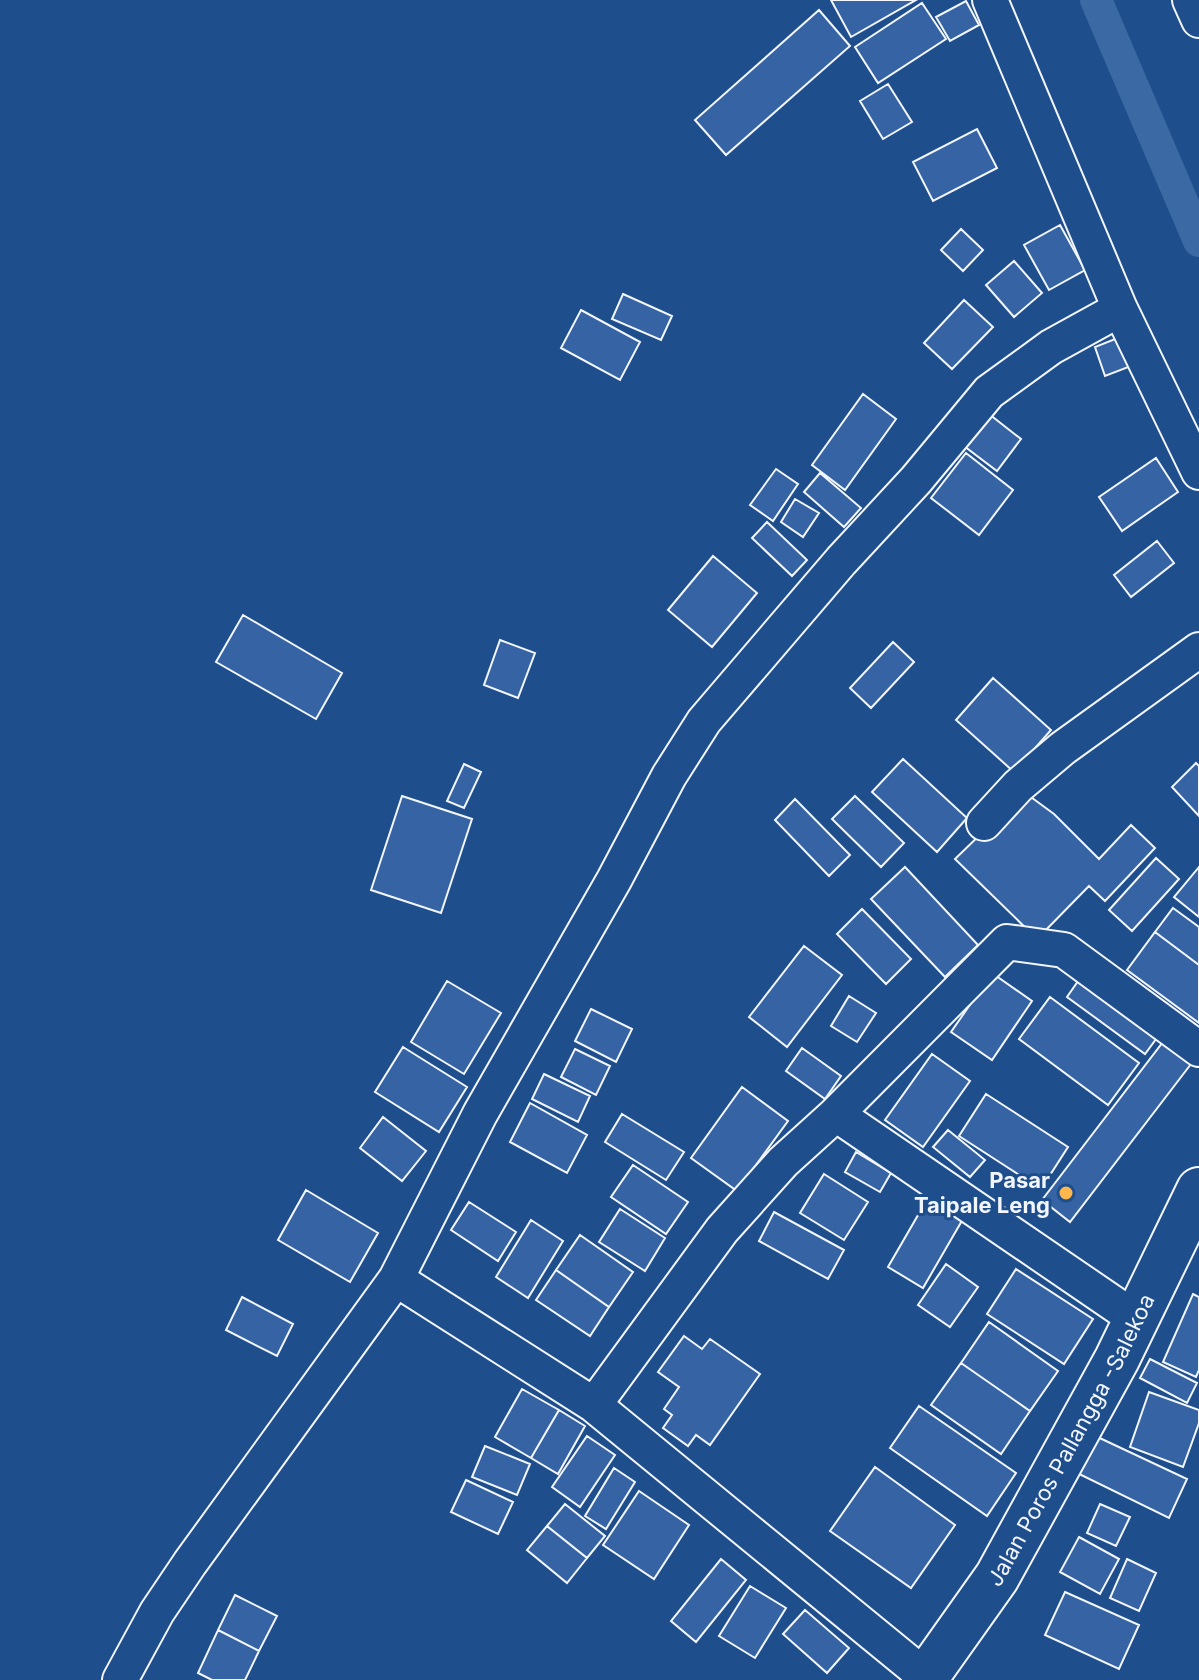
<svg xmlns="http://www.w3.org/2000/svg" width="1199" height="1680" font-family="Inter,sans-serif">
<style>
.lines{fill:none;stroke-linecap:round;stroke-linejoin:round}
.canal{stroke:#3b69a3;stroke-width:32}
.building{fill:#3563a3;stroke:#f2f6ff;stroke-width:2}
.minor-casing{stroke:#f2f6ff;stroke-width:38}
.major-casing{stroke:#f2f6ff;stroke-width:48}
.minor{stroke:#1f4e8c;stroke-width:34}
.major{stroke:#1f4e8c;stroke-width:44}
.poi-dot{fill:#ffb74d;stroke:#1f4e8c;stroke-width:3}
.labels{text-anchor:middle;stroke-width:6;stroke-linejoin:round;paint-order:stroke}
.poi-label{font-size:22px;font-weight:bold;fill:#f2f6ff;stroke:#1f4e8c;text-anchor:end}
.street-label{font-size:22px;fill:#f2f6ff;stroke:#1f4e8c}
</style>
<rect width="100%" height="100%" fill="#1f4e8c"/>
<g class="lines">
<path class="canal" d="M1096,0L1199,241"/>
</g>
<path class="building" d="M831,0H916L851,37Z
M966,1L979,25L950,41L936,17Z
M922,3L946,39L878,83L855,47Z
M819,10L850,46L726,155L695,120Z
M888,84L912,122L883,139L860,101Z
M977,129L997,168L933,201L913,162Z
M1060,225L1085,270L1049,290L1024,245Z
M961,229L983,250L963,271L941,250Z
M1014,261L1042,293L1014,317L986,285Z
M623,294L672,316L661,340L612,319Z
M964,300L993,327L952,369L924,343Z
M581,310L640,342L620,380L561,348Z
M1120,337L1131,366L1105,376L1095,347Z
M863,394L896,419L845,490L812,465Z
M989,414L1021,439L997,471L964,446Z
M966,453L1013,490L979,535L931,498Z
M1156,458L1178,492L1122,531L1099,497Z
M776,469L798,484L773,521L750,505Z
M820,473L861,508L844,527L804,492Z
M795,499L819,513L803,537L781,522Z
M767,522L807,560L792,576L752,538Z
M1157,541L1174,563L1131,597L1114,575Z
M713,556L757,593L712,647L668,610Z
M243,615L342,673L316,719L216,662Z
M500,640L535,653L518,698L484,685Z
M893,642L914,662L871,708L850,688Z
M993,678L1051,730L1014,772L956,720Z
M903,759L967,818L937,852L872,792Z
M1196,763L1199,766V816L1172,787Z
M464,764L481,772L464,808L447,801Z
M1024,792L1054,814L1099,859L1131,825L1155,848L1105,901L1089,886L1037,939L955,859Z
M402,796L472,819L441,913L371,890Z
M855,796L904,843L881,867L832,819Z
M795,799L850,855L829,876L775,820Z
M1156,858L1179,879L1132,931L1109,910Z
M905,867L978,945L945,977L871,899Z
M1199,867V917L1174,897Z
M1173,908L1199,927V965L1155,932Z
M862,909L911,959L886,984L837,934Z
M1155,932L1199,965V1023L1127,970Z
M804,946L842,975L787,1047L749,1017Z
M992,973L1032,1001L992,1060L951,1032Z
M1083,974L1162,1031L1145,1054L1067,997Z
M447,981L501,1013L464,1074L411,1042Z
M849,996L876,1013L857,1042L831,1026Z
M1050,997L1139,1063L1108,1105L1019,1039Z
M591,1009L632,1029L616,1062L575,1041Z
M1163,1042L1191,1064L1070,1222L1042,1200Z
M403,1047L467,1087L439,1132L375,1092Z
M802,1048L841,1076L825,1099L786,1071Z
M575,1049L610,1066L596,1095L561,1077Z
M932,1054L970,1081L923,1147L885,1120Z
M544,1074L590,1096L578,1122L532,1099Z
M742,1087L788,1121L737,1191L691,1158Z
M986,1094L1068,1147L1041,1189L959,1136Z
M530,1103L587,1135L567,1173L510,1142Z
M622,1114L684,1152L666,1180L605,1142Z
M383,1117L426,1151L402,1181L360,1148Z
M948,1130L985,1160L970,1177L933,1147Z
M856,1152L891,1173L880,1192L845,1172Z
M633,1165L688,1202L666,1234L611,1197Z
M824,1174L868,1202L844,1240L800,1213Z
M306,1190L378,1233L350,1282L278,1240Z
M932,1191L967,1212L923,1288L888,1267Z
M469,1202L516,1232L498,1261L451,1230Z
M620,1209L665,1238L645,1271L599,1242Z
M774,1212L844,1250L828,1279L759,1241Z
M531,1220L563,1241L528,1298L496,1277Z
M580,1235L633,1272L609,1307L556,1270Z
M946,1264L978,1287L950,1327L918,1305Z
M1016,1269L1093,1319L1064,1364L987,1314Z
M556,1270L609,1307L590,1336L536,1300Z
M1193,1294L1199,1297V1370L1196,1377L1163,1362Z
M242,1297L293,1324L277,1356L226,1330Z
M989,1322L1058,1371L1030,1411L961,1363Z
M684,1336L702,1349L710,1339L760,1374L710,1445L696,1435L688,1446L663,1428L672,1415L664,1409L679,1387L658,1372Z
M1150,1359L1197,1383L1187,1403L1140,1378Z
M961,1363L1030,1411L1001,1454L931,1405Z
M522,1389L559,1410L531,1458L495,1437Z
M1149,1392L1199,1410V1423L1183,1467L1130,1447Z
M919,1406L1016,1473L987,1516L890,1448Z
M559,1410L585,1426L558,1474L531,1458Z
M1089,1433L1187,1479L1169,1518L1071,1470Z
M587,1436L615,1455L580,1507L552,1487Z
M485,1446L530,1464L517,1495L472,1477Z
M875,1467L955,1525L911,1588L830,1531Z
M614,1468L635,1482L606,1529L585,1516Z
M466,1480L513,1502L498,1534L451,1512Z
M639,1491L689,1525L654,1579L603,1545Z
M565,1504L605,1536L587,1558L547,1526Z
M1100,1504L1130,1517L1116,1546L1087,1533Z
M547,1526L587,1558L567,1583L527,1550Z
M1079,1537L1119,1559L1100,1594L1060,1572Z
M721,1559L746,1580L696,1642L671,1621Z
M1127,1559L1156,1573L1139,1611L1110,1598Z
M750,1586L786,1608L755,1658L719,1636Z
M1065,1592L1139,1625L1119,1669L1045,1635Z
M235,1595L277,1616L259,1651L218,1630Z
M805,1610L849,1648L827,1673L783,1634Z
M218,1630L259,1651L245,1680H212L198,1673Z"/>
<g class="lines">
<g class="minor-casing">
<path id="minor" d="M990,0L1120,309L1199,472
M1190,0L1199,20
M984,823L1018,786L1063,748L1199,650
M836,1114L1007,942L1064,950L1199,1049
M396,1279L594,1405L926,1677
M594,1405L722,1230L783,1162L836,1114L1136,1319
M120,1680L157,1612L190,1563L396,1279L480,1114L614,880L669,776L704,721L841,561L916,480L989,392L1051,347L1120,309"/>
</g>
<g class="major-casing">
<g id="major">
<path id="s1" d="M924,1680L997,1577L1117,1359L1199,1190"/>
</g>
</g>
<use href="#minor" class="minor"/>
<use href="#major" class="major"/>
</g>
<circle class="poi-dot" cx="1066" cy="1193" r="8"/>
<g class="labels">
<g class="poi-label">
<text x="1050" y="1188">Pasar<tspan x="1050" dy="25">Taipale Leng</tspan></text>
</g>
<g class="street-label">
<text dy="8" stroke="none"><textPath href="#s1" startOffset="282">Jalan Poros Pallangga -Salekoa</textPath></text>
</g>
</g>
</svg>
